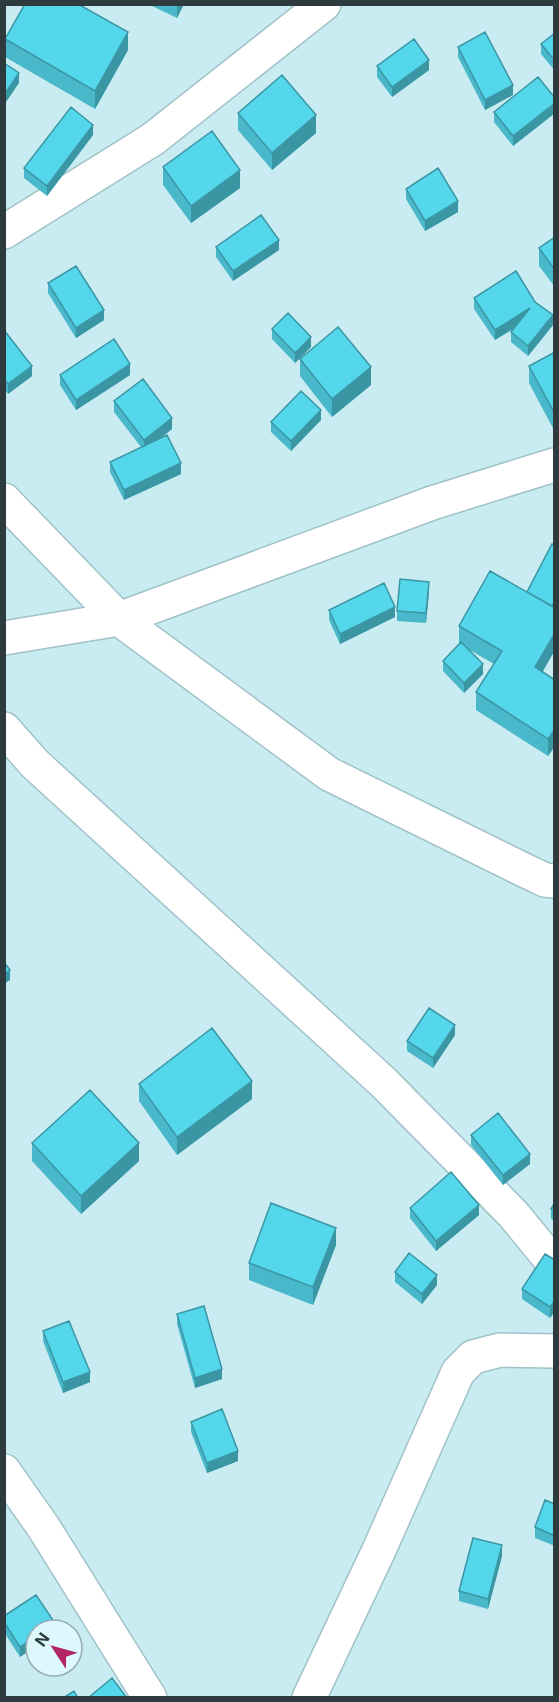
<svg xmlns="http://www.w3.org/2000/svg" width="559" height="1702" font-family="Inter,sans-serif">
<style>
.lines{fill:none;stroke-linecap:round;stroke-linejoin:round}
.minor-casing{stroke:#a0c2c8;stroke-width:36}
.minor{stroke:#fff;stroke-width:33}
.wall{fill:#48b8ca}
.shaded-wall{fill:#3b96a4}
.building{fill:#54d6eb;stroke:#3b96a4;stroke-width:1.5}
</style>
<rect width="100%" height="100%" fill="#c9ecf2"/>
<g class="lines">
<g class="minor-casing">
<path id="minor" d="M4,232L153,139L324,4
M4,500L119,619L329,774L526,871L545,880L554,881
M4,638L119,619L432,503L554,465
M4,729L35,764L383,1082L513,1214L554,1264
M4,1471L44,1528L150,1698
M309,1698L379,1550L458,1372L473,1357L500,1350L554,1351"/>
</g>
<use href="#minor" class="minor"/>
</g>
<path class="wall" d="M148,4H184L177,18Z
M555,33V71L541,54V44Z
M5,39L128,50L95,109L5,57Z
M458,47L513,95L485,110L458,57Z
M377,66L429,70L392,97L377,77Z
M555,98V113L513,146L494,122V112Z
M238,113L316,133L272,170L238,130Z
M93,135L47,196L24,178V168Z
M163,167L240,188L191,223L163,185Z
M406,189L458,212L425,231L406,199Z
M555,237V287L539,266V248Z
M216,247L279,250L233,281L216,257Z
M48,283L104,320L76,338L48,293Z
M474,298L535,302L553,325L528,356L511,342V332L515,328L495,340L474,309Z
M272,329L311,347L295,363L272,339Z
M4,330L32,376L8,394L4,389Z
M555,352V432L529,383V366Z
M300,359L371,385L332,417L300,376Z
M60,375H130L76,410L60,385Z
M114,401L172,429L159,439L181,474L124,500L110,472V462L141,447L114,412Z
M321,420L291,451L271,432V422Z
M555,545V650L542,672L555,680V746L548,756L476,710V692L494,664L468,649L483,674L464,693L443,671V661L459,644V626L527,592Z
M429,592L426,623L397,621V611Z
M329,610L395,617L340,644L329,620Z
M455,1035L433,1068L407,1051V1041Z
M139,1084L252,1099L177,1155L139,1101Z
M471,1135L530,1164L503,1185L471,1145Z
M32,1143L139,1161L81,1214L32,1161Z
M555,1202V1221L551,1219V1209Z
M410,1208L479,1215L436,1251L410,1218Z
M336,1245L313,1305L249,1280V1263Z
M555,1260V1311L550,1318L522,1299V1289Z
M395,1272L437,1285L422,1304L395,1282Z
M177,1314L222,1379L195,1388L177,1324Z
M43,1331L90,1382L63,1393L43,1341Z
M191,1422L238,1461L207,1473L191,1432Z
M555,1504V1546L535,1538V1527Z
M502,1556L488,1609L459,1601V1591Z
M4,1616L55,1630L20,1657L4,1632Z"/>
<path class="shaded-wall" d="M177,4H184L177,18Z
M128,32V50L95,109V91Z
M429,60V70L392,97V87Z
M19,73V83L4,105V95Z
M513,85V95L485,110V100Z
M555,103V113L513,146V136Z
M316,115V133L272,170V153Z
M93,125V135L47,196V186Z
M240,170V188L191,223V206Z
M458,201V212L425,231V221Z
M279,240V250L233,281V271Z
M530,308V318L495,340V330Z
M104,310V320L76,338V328Z
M553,315V325L528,356V346Z
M311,337V347L295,363V353Z
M130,364V375L76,410V400Z
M32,366V376L8,394V384Z
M371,367V385L332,417V399Z
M321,410V420L291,451V441Z
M172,418V429L144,451V440Z
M181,463V474L124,500V490Z
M429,582V592L426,623V613Z
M395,607V617L340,644V634Z
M555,633V650L535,685V667Z
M483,664V674L464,693V683Z
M555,729V746L548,756V739Z
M10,970V980L4,984V974Z
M455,1025V1035L433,1068V1058Z
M252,1081V1099L177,1155V1137Z
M139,1143V1161L81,1214V1196Z
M530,1154V1164L503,1185V1175Z
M479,1205V1215L436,1251V1241Z
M336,1228V1245L313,1305V1287Z
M437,1275V1285L422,1304V1294Z
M555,1301V1311L550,1318V1307Z
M6,1307V1317L4,1318V1308Z
M222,1369V1379L195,1388V1378Z
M90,1372V1382L63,1393V1382Z
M238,1451V1461L207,1473V1463Z
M502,1545V1556L488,1609V1599Z
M55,1623V1630H45Z
M36,1636V1646L20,1657V1647Z"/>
<path class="building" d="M25,4H78L128,32L95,91L5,39Z
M485,32L513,85L485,100L458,47Z
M555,33V61L541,44Z
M414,39L429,60L392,87L377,66Z
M4,63L19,73L4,95Z
M282,75L316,115L272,153L238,113Z
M538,77L555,98V103L513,136L494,112Z
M71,107L93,125L47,186L24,168Z
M212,131L240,170L191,206L163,167Z
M438,168L458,201L425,221L406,189Z
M261,215L279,240L233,271L216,247Z
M555,237V270L539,248Z
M76,266L104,310L76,328L48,283Z
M516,271L535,302L553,315L528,346L511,332L530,308L495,330L474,298Z
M288,313L311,337L295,353L272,329Z
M338,327L371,367L332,399L300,359Z
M4,330L32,366L8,384L4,379Z
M114,339L130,364L76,400L60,375Z
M555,352V414L529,366Z
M143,379L172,418L144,440L114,401Z
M301,391L321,410L291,441L271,422Z
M167,435L181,463L124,490L110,462Z
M552,544L555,545V601L552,606L527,592Z
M490,571L555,608V633L535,667L555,680V729L548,739L476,692L502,651L459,626Z
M400,579L429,582L426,613L397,611Z
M384,583L395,607L340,634L329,610Z
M461,642L483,664L464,683L443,661Z
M4,962L10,970L4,974Z
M429,1008L455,1025L433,1058L407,1041Z
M212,1028L252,1081L177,1137L139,1084Z
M90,1090L139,1143L81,1196L32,1143Z
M498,1113L530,1154L503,1175L471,1135Z
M451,1172L479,1205L436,1241L410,1208Z
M555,1202V1211L551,1209Z
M271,1203L336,1228L313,1287L249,1263Z
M409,1253L437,1275L422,1294L395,1272Z
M545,1254L555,1260V1301L550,1307L522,1289Z
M204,1306L222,1369L195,1378L177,1314Z
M69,1321L90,1372L63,1382L43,1331Z
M222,1409L238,1451L207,1463L191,1422Z
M545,1500L555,1504V1536L535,1527Z
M473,1538L502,1545L488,1599L459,1591Z
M36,1595L55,1623L45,1630H36V1636L20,1647L4,1622V1616Z
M112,1678L127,1698H88Z
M74,1691L78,1698H63Z"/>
<rect width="559" height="1702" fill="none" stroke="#2d3b3e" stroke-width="12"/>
<g transform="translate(54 1648) rotate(306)"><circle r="28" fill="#dcf8fd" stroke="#96acb1" stroke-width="1.5"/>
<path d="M0-4.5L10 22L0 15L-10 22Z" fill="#b12662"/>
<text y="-9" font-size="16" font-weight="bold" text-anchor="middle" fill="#2d3b3e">N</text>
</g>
</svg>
